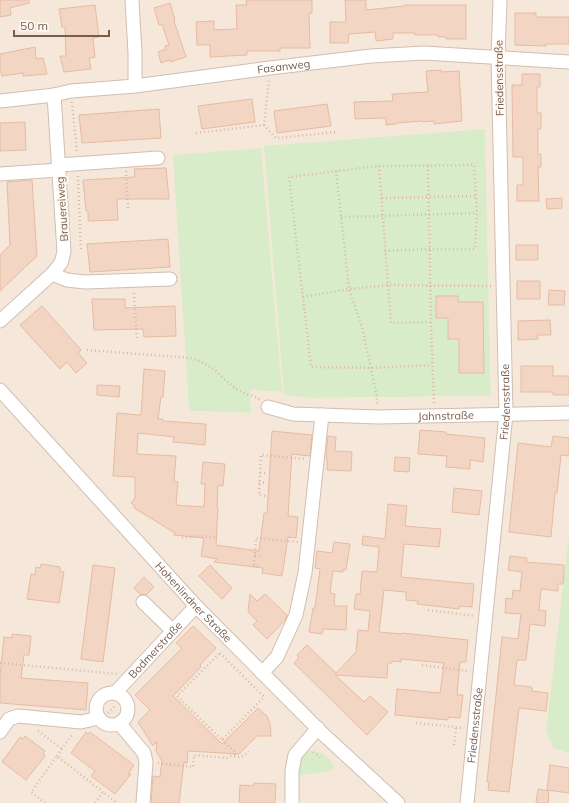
<svg xmlns="http://www.w3.org/2000/svg" width="569" height="803" font-family="Mulish,sans-serif">
<style>
.residential{fill:#f5e8da;fill-rule:evenodd}
.green{fill:#d8ecc9}
.building{fill:#f3d5c3;stroke:#e6bba3}
.lines{fill:none;stroke-linecap:round;stroke-linejoin:round}
.minor-casing{stroke:#d1beb0;stroke-width:15}
.path{stroke:#d9b8a5;stroke-width:2.5;stroke-dasharray:1 3;stroke-linecap:butt}
.minor{stroke:#fff;stroke-width:13}
.labels{text-anchor:middle;stroke-width:4;stroke-linejoin:round;paint-order:stroke}
.street-label{font-size:11px;fill:#7a5c4d;stroke:#fffaf3}
</style>
<rect width="100%" height="100%" fill="#fdf6ec"/>
<path class="residential" d="M0,0H569V803H0ZM485,129L491,396L310,398L284,395ZM174,155L281,392L250,390L251,413L189,411Z"/>
<path class="green" d="M485,129L491,396L310,398L284,395L264,146Z
M261,148L282,392L250,390L251,413L189,411L173,155Z
M569,536V753L553,748L546,730Z
M309,751C325,753 326,753 335,768L326,772L299,775L297,761Z"/>
<path class="building" d="M0,0H29V3L10,8L11,15L0,17Z
M246,0H312V13H309L310,48H280V51H247V55L210,57V45H197L196,22L214,21V30L237,29L236,5H247Z
M345,0H366V10L404,6V5H466V39H446V37H438V35H415V33H393V39L376,41L375,32L349,34L348,43H330V22H346Z
M170,3L175,20L174,21L186,57L170,62V60L161,63L158,52L166,49L165,46L169,45L162,24L159,25L154,8Z
M95,5L99,37L93,38L95,57L89,58L91,69L64,72L60,56H66L65,27H62L59,9Z
M515,13H536V17H569V44H546V46L515,45Z
M35,47L36,59L43,58L47,74L23,76V73L2,76L1,72H0V54Z
M441,70V72L459,71L462,121L434,124V121L422,122V121L396,123V124L386,125V118L355,119L354,102L393,101L392,94L428,92L426,71Z
M522,74H540V87H537V113H541V129H538V155L541,154V167H538L539,201H517V185H523V157H513L512,85H522Z
M252,99L255,122L202,129L198,106Z
M327,104L331,126L277,133L274,111Z
M159,109L161,138L82,143L79,115Z
M25,122L26,150L0,151V123Z
M166,168L169,199H117L118,220L88,221V211H86L83,180L135,177L134,169Z
M32,180L37,256L0,291V255L10,245L7,182Z
M562,198V208L547,209L546,199Z
M168,239L170,267L90,272L87,244Z
M516,245H538V260H516Z
M517,281H540V299H517Z
M549,290L565,291L564,305H548Z
M436,296H458V302H483L484,373H459V339H448V318H436Z
M92,299H125V308L175,306L176,336L144,337L143,329L94,330Z
M42,306L81,350L78,353L87,363L76,373L67,362L60,369L20,325Z
M550,320L551,335H537L538,339L518,340V321Z
M521,366H553V376H569V395H553V392H521Z
M144,369L165,371L163,397H161L158,419H163V421L206,424L205,445L173,442L174,437L138,433L137,454L176,456L174,481L178,482L176,505L204,507L205,484H201L203,462L225,464L223,486L218,485L217,508H218L216,545L259,551L264,513H267L272,431L312,435L310,456L292,454L288,516L298,517L296,538L288,537L282,576L262,573L263,568L214,562L217,559L201,556L204,538L174,535L175,533L134,508L135,506L131,503L135,498V477L113,476L117,413L141,415Z
M97,385L120,386L119,397L97,395Z
M420,430L446,432V434L485,438L483,462L470,460V469L446,467L447,456L418,454Z
M328,436L336,437L335,451L352,452L351,471L327,470V457H326Z
M553,436L569,438V456L561,455L557,493H555L551,537L509,532L518,443L551,447Z
M395,457L410,458L409,472L394,471Z
M454,488L482,491L479,515L452,512Z
M388,504L407,506L405,526L441,529L439,547L404,544L401,577L474,584L472,607L459,606V609L417,604L418,601L406,600V592L384,590L379,632L402,634V633L468,640L466,662H460L457,695H463L460,718L448,717V720L395,715L397,689L440,693L444,663L401,659V662L392,661V663H388L387,678L335,675L364,702L370,696L388,712L367,735L294,663L299,658L297,655L307,645L336,673L356,652L358,630L368,631L370,611L354,609L356,594H360L362,571L377,572L379,547L362,545L363,536L385,539Z
M334,542L350,544L346,570L343,569V572L333,571L330,593L335,594L334,606H347L346,630L323,629L322,634L309,632L313,608H315L320,569L315,568L317,551L332,553Z
M510,556L527,558L526,562L564,565V572L563,584H558V591L541,589L539,610L546,611L545,626L530,624L526,660H517L514,685L532,687V691L548,693L546,711L519,708L509,792L488,790L489,782H487L502,637L518,639L521,614L505,613L506,598L512,599L513,590L520,591L522,572L508,570Z
M41,564L60,567V571L64,572L59,603L27,599L31,574L35,575L36,567L40,568Z
M93,565L115,568L103,662L81,659Z
M210,565L232,588L222,599L199,576Z
M144,577L154,587L146,595L140,594L134,588Z
M250,594L257,601L265,594L287,615L285,620L267,639L253,625L257,621L248,612Z
M193,626L216,648L200,665L201,667L173,696L222,744L258,708L267,716L270,724L271,736H257L239,754L188,751L187,763L184,762L179,803H151L153,776L160,777L162,761L156,751L157,741L153,746L138,722L150,710L135,695L182,648L176,643Z
M12,634L31,636L29,655H24L21,678L88,683L86,710L0,703V677L4,637L12,638Z
M86,732L88,734L90,732L134,765L128,774H131L115,794L91,776L95,771L71,753Z
M25,736L45,751L43,754L45,756L26,780L2,762L20,737L23,739Z
M550,765L569,768V793L547,790Z
M254,783L276,784L275,803H239L240,785L253,786Z
M538,789L549,791L548,803H536Z"/>
<g class="lines">
<g class="minor-casing">
<g id="minor">
<path d="M132,0L135,53V86"/>
<path id="s1" d="M0,101L54,95L71,91L135,86L270,68L371,56L424,53L569,62"/>
<path d="M59,165L158,158"/>
<path d="M0,174L59,170"/>
<path d="M52,274L67,280L85,282L170,279"/>
<path d="M0,321L52,274L61,263L64,252L54,95"/>
<path id="s2" d="M0,390L196,606L323,734L398,803"/>
<path id="s3" d="M268,407L293,414L378,417L569,413"/>
<path d="M143,602L173,631"/>
<path d="M262,673L277,657L296,615L305,573L322,415"/>
<path id="s4" d="M115,693L196,606"/>
<circle cx="112" cy="709" r="16"/>
<path d="M119,723L144,753L146,762L143,803"/>
<path d="M0,732L9,719L18,716L81,722L99,718"/>
<path d="M292,803V771L295,755L318,728"/>
<path id="s5" d="M467,803L506,414L498,57L500,0"/>
</g>
</g>
<path class="path" d="M72,102L77,153
M264,125L276,138L337,132
M196,133L264,125L269,80
M379,166L391,323L431,322
M428,166L431,322L434,405
M126,171L128,211
M336,171L349,289L362,327L377,397V406
M78,176L81,251
M382,198L477,196
M341,217L477,213
M385,251L429,249H475L477,213L474,165L379,166L289,177L311,367L370,368L432,365
M134,293L137,341
M303,297L349,289L388,285L491,286
M87,350L191,358C200,361 208,365 216,371C224,378 230,386 240,391C246,395 254,395 260,400
M260,473H267
M259,482L266,483
M265,496L259,495L261,455L305,459
M182,538L197,536L216,537
M255,555L261,556
M258,566L254,565L256,538L298,542
M428,610L475,616
M220,653L264,697L222,740L177,696Z
M0,663L117,674
M422,665L469,671
M126,703L131,696
M108,713L116,705
M416,723L464,728
M38,731L62,749
M222,740L235,752V756
M454,745L456,728
M313,752L320,757
M57,756L73,733
M158,763L193,767L194,755L227,758L231,756L241,757L249,752
M45,803L31,792L57,756L103,792
M95,803L103,792L117,803"/>
<use href="#minor" class="minor"/>
</g>
<g class="labels">
<g class="street-label">
<text dy="4" stroke="none"><textPath href="#s1" startOffset="286">Fasanweg</textPath></text>
<text transform="translate(499 78) rotate(-91)" y="4">Friedensstraße</text>
<text transform="translate(62 209) rotate(-94)" y="4">Brauereiweg</text>
<text dy="4" stroke="none"><textPath href="#s5" startOffset="403">Friedensstraße</textPath></text>
<text dy="4" stroke="none"><textPath href="#s3" startOffset="179">Jahnstraße</textPath></text>
<text dy="4" stroke="none"><textPath href="#s2" startOffset="287">Hohenlindner Straße</textPath></text>
<text dy="4" stroke="none"><textPath href="#s4" startOffset="59">Bodmerstraße</textPath></text>
<text dy="4" stroke="none"><textPath href="#s5" startOffset="78">Friedensstraße</textPath></text>
</g>
</g>
<path d="M14 30v6h95v-6" fill="none" stroke="#7a5c4d" stroke-width="2"/>
<text x="20" y="30" font-size="12" fill="#7a5c4d" stroke="#fffaf3" stroke-width="3" paint-order="stroke">50 m</text>
</svg>
